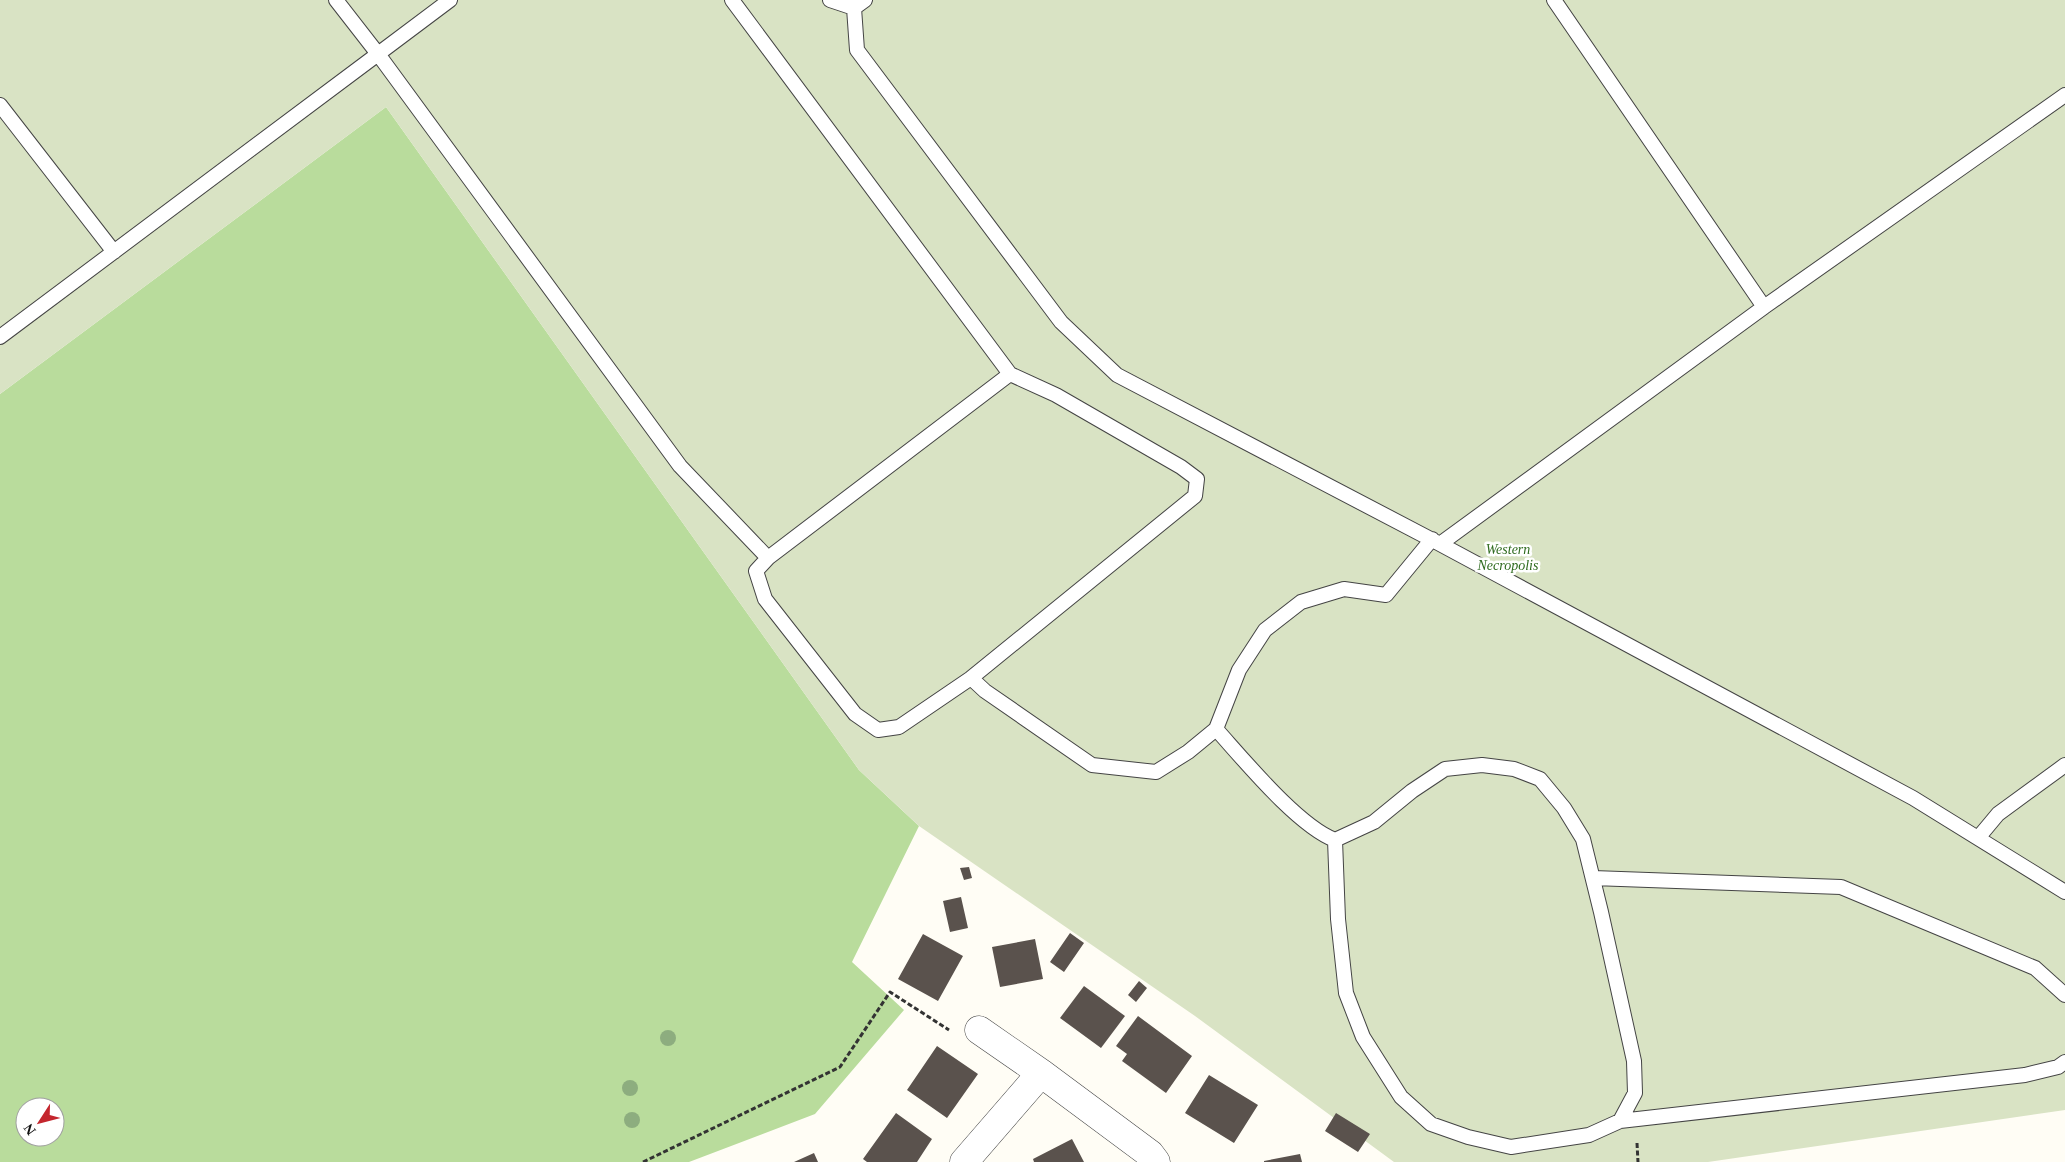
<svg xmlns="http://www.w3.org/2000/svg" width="2065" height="1162" font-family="'Times New Roman',serif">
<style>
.forest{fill:#b9dc9c;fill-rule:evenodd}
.cemetery{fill:#d9e3c4}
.building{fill:#5a524d}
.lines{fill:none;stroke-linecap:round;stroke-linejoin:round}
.service-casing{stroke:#444;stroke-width:16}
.minor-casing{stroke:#444;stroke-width:29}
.path{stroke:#333;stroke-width:3;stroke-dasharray:5 2.5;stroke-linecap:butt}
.service{stroke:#fff;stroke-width:14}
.minor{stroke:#fff;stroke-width:28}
.tree{fill:#8dad7f}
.labels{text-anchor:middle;stroke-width:5;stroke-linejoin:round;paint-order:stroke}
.park-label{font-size:14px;font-style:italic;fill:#2f6b1f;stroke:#fff}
</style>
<rect width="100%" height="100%" fill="#fffdf5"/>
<path class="forest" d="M386,107L859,770L919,826L852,962L904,1010L815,1114L689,1162H0V394ZM25,1107H55V1137H25Z"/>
<path class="cemetery" d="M0,0H2065V1110L1708,1162H1394L1195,1016L919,826L859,770L386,107L0,394Z"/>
<path class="building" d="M969,867L972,878L964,880L960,868Z
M961,897L968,928L950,932L943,901Z
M1070,933L1084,943L1064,972L1050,962Z
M923,934L963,956L938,1001L898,979Z
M1035,939L1043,979L1000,987L992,947Z
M1139,981L1147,988L1136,1002L1128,995Z
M1084,986L1125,1016L1101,1048L1060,1018Z
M1138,1016L1192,1056L1166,1093L1122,1061L1127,1054L1116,1046Z
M937,1046L978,1074L947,1118L907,1090Z
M1209,1075L1258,1105L1234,1143L1185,1113Z
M896,1113L932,1139L917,1162H867L863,1159Z
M1336,1113L1370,1134L1358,1152L1325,1131Z
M1072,1139L1084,1162H1034L1033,1159Z
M814,1153L818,1162H794Z
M1300,1154L1302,1162H1264V1161Z"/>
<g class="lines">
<g class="service-casing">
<path id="service" d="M450,0L378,54L680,466L768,558
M732,0L1010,374
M830,0L854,8
M865,0L854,8L857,50L1061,322L1117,375L1440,544L1764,307L1554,0
M0,105L114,252
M1764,307L2065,95
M0,337L378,54L336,0
M1440,544L1913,798L2065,892
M971,678L1195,496L1197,479L1181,467L1056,395L1010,374L768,558L756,571L765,599L855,714L878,730L899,727L971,678L985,691L1092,765L1156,772L1188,752L1216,729L1239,670L1265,630L1301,602L1344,589L1386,595L1432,539
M1216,729C1244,760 1298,826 1335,840L1374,822L1412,791L1445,769L1482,765L1514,769L1540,779L1564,808L1583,839L1601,912L1634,1061L1635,1093L1620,1121L1589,1135L1511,1147L1468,1137L1431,1124L1401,1097L1363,1037L1346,993L1338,919L1335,840
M1978,838L1998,814L2065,765
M1593,878L1841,887L2035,968L2065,995
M1620,1121L2025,1075L2058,1067L2065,1062"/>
</g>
<g class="minor-casing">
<path id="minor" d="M979,1030L1041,1073L1150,1154L1156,1162
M964,1162L1041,1073"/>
</g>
<path class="path" d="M1637,1143L1638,1162
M643,1162L840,1067L890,992L949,1030"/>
<use href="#service" class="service"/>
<use href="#minor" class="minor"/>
</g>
<g class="tree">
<circle cx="668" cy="1038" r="8"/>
<circle cx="630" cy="1088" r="8"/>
<circle cx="632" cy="1120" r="8"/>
</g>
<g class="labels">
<g class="park-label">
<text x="1508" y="554">Western<tspan x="1508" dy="16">Necropolis</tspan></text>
</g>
</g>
<g transform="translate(40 1122) rotate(234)"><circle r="24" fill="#ffffff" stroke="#a0a0a0"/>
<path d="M0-4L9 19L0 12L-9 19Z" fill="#c4262e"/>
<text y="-8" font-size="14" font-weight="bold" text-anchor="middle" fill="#111111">N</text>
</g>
</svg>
